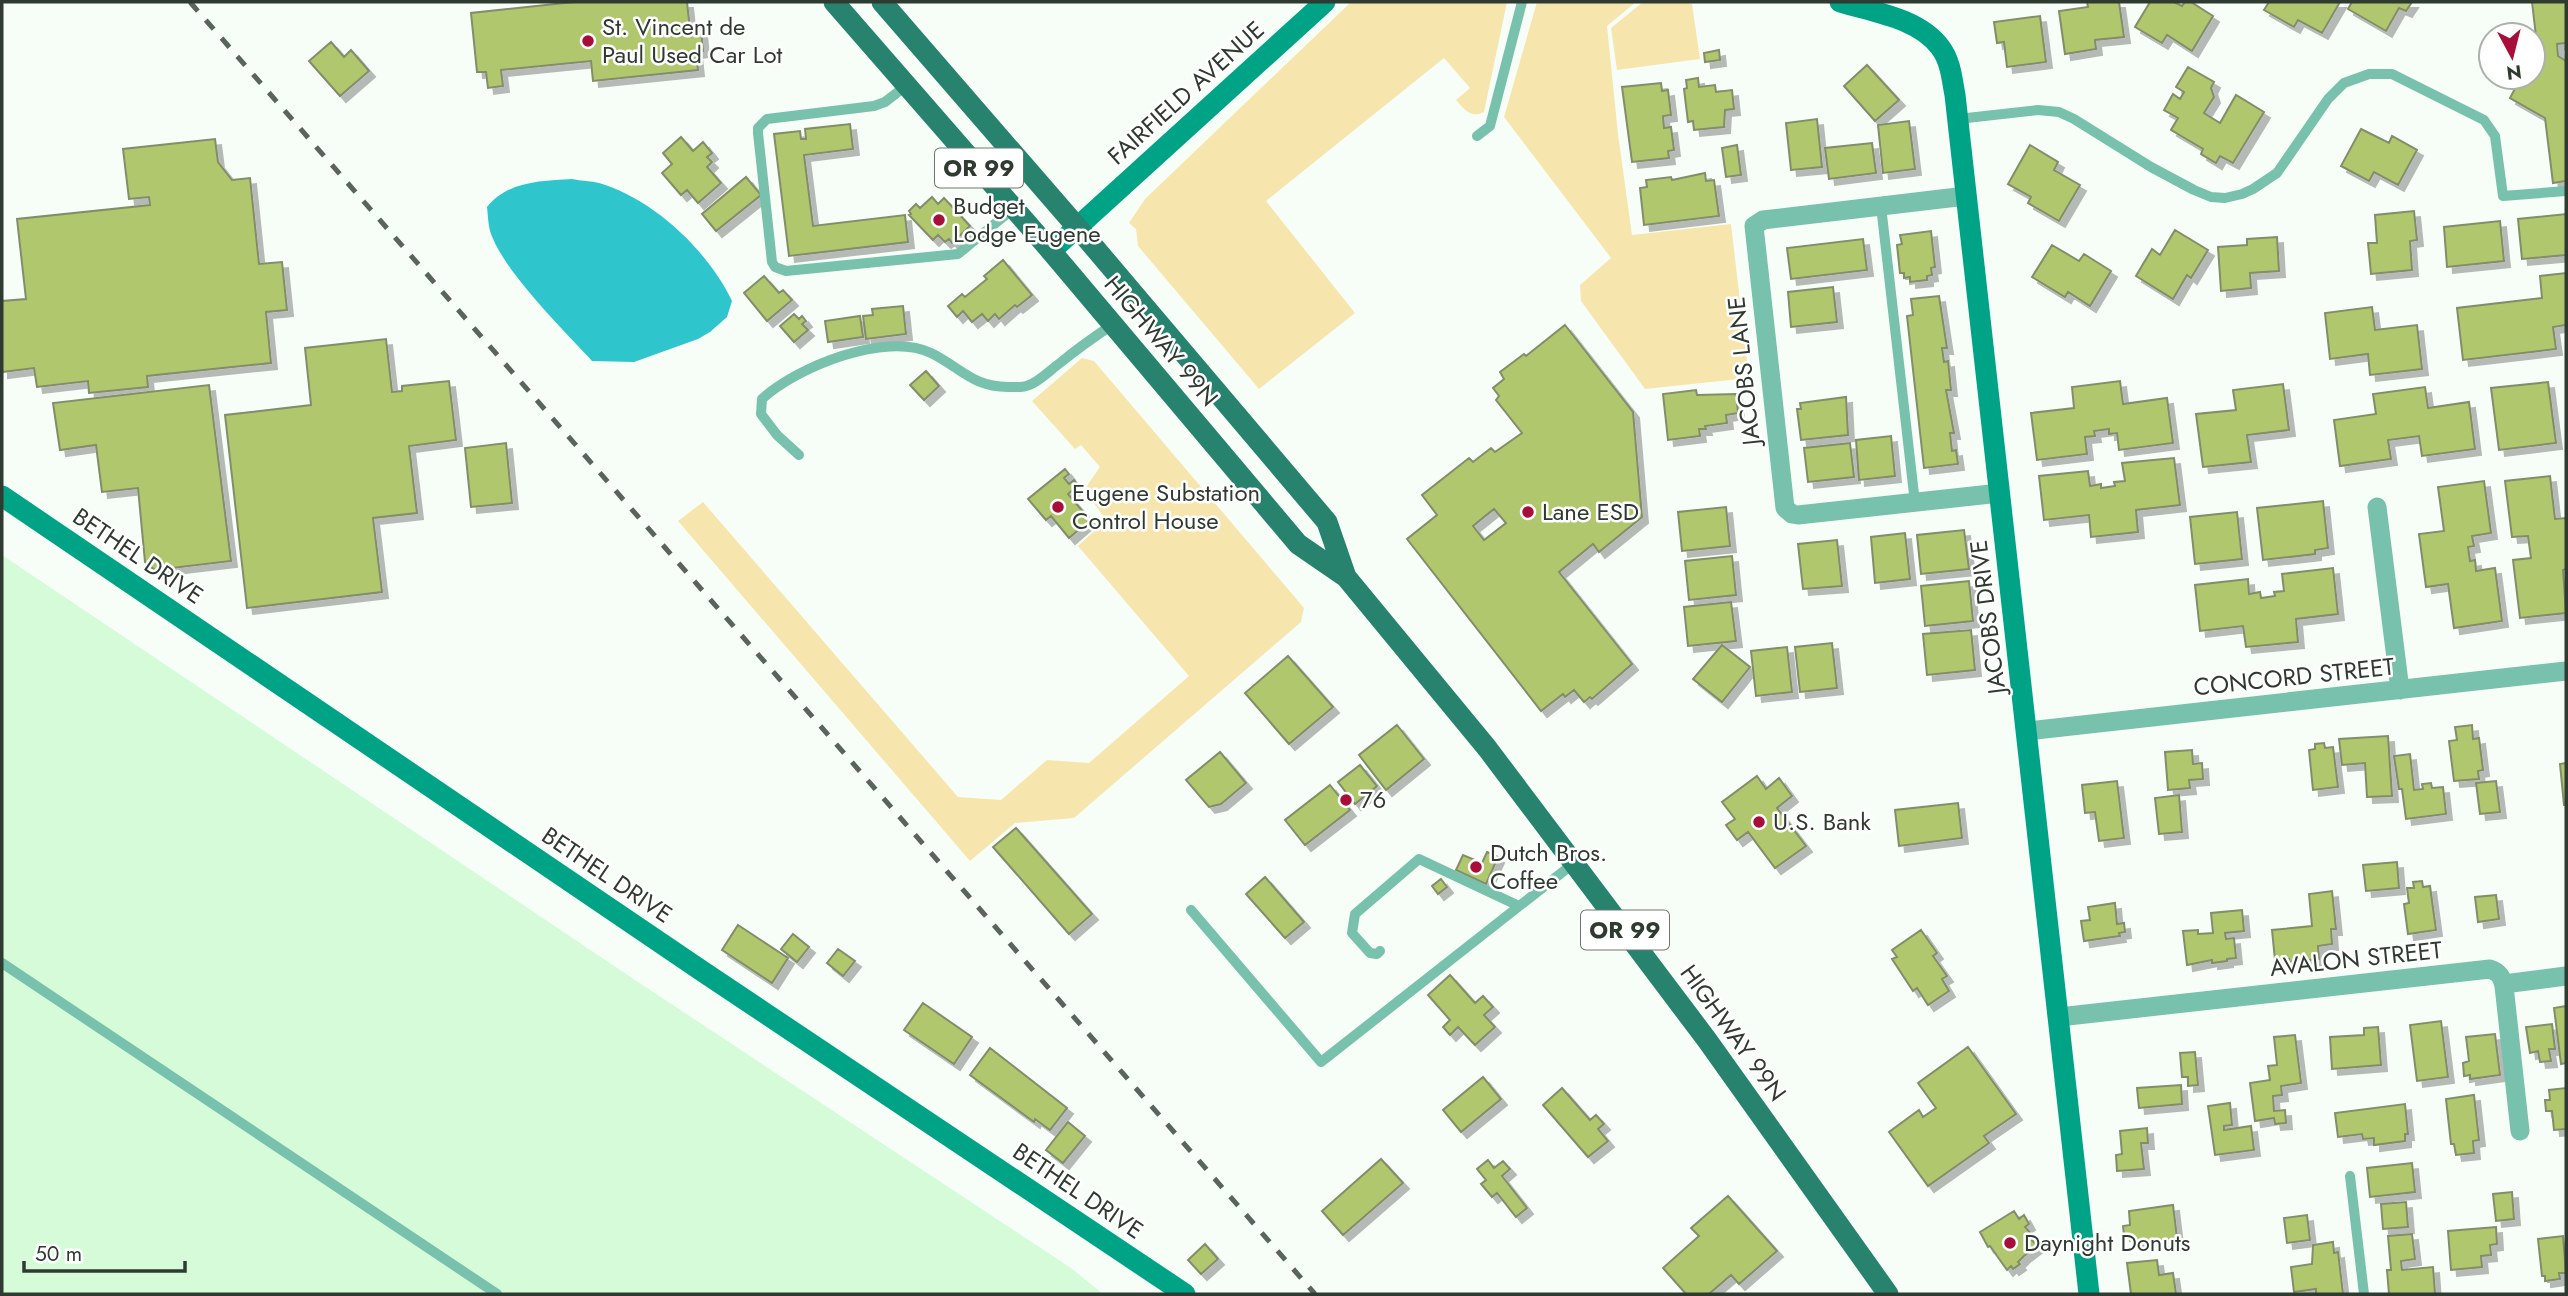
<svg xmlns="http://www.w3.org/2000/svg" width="2568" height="1296" font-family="Jost,sans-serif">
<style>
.built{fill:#d6fbd9}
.green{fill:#f6e6ad}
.water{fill:#2fc5cd}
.building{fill:#b0c76d;stroke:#838d6b;stroke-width:2;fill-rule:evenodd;filter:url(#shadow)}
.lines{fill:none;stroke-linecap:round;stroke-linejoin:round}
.lane{stroke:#78c1ac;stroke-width:10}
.street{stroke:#78c1ac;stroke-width:19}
.secondary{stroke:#00a386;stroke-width:21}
.primary{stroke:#28836e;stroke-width:21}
.rail{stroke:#59645a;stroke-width:5;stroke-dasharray:12 12;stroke-linecap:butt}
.poi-dot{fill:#a70f3a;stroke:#fff;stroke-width:2.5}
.labels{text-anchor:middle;stroke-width:5;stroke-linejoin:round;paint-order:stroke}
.shield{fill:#fff;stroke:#6d766e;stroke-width:2}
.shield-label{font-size:23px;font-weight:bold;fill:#2f3b30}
.poi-label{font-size:24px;fill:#2f3b30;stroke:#fff;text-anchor:start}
.street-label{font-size:24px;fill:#2f3b30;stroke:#fff}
</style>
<defs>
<filter id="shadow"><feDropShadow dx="6" dy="6" stdDeviation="0" flood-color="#0004"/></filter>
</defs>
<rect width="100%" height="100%" fill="#f7fef8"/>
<path class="built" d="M2,555L635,980L1071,1268L1103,1294H2Z"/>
<path class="green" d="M1351,2H1507L1484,112C1471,119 1464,109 1456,100L1470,88L1444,58L1266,201L1355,313L1259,389L1138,246L1136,229L1129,223L1145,199Z
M1537,2H1636L1607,26L1618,134L1632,235L1731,224L1749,378L1645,389L1581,301L1580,285L1611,258L1504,117Z
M1643,2H1685L1692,4L1700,59L1617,70L1611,28Z
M1082,358L1094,361L1304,608L1301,622L1074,818L1015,823L970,861L678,521L703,502L958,797L1001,800L1047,760L1089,763L1189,676L1078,546L1106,520L1086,492L1088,484L1100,467L1081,445L1075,449L1032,401Z"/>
<path class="water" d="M572,179C581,181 591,181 599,183C654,199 708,251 732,301L727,317L710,332L698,339L634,362L592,361C562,328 506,274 491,234C488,225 488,215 487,207C508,181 541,181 572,179Z"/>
<path class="building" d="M574,2H687L690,30L701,29L703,51L696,52L698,70L593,81L591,61L501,70L503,86L488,88L486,72H477L471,13Z
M2087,2H2119L2124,37L2095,40L2096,49L2065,54L2059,11L2088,7Z
M2150,2H2174L2182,6L2185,2H2191L2213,16L2192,51L2167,35L2162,43L2135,27Z
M2269,2H2340L2322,33L2298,20L2294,27L2264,10Z
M2352,2H2412L2406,11L2399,8L2386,31L2348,9Z
M2532,2H2566V43L2557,44L2558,56L2566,61V181L2553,183L2545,118L2510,98L2521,77H2533L2539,62Z
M2040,16L2046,62L2007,67L2004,42L1997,43L1994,22Z
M331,42L344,57L351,50L369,71L340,96L309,61Z
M1719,50L1720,60L1705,62L1704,53Z
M1867,65L1899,100L1875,121L1844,86Z
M2188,67L2214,82L2211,88L2214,97L2204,113L2220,123L2236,95L2264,112L2233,163L2220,156L2216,163L2201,154L2203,149L2171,130L2178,118L2164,110L2173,94L2180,99L2184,92L2176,87Z
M1698,78L1699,87L1715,85L1716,92L1732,90L1734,109L1725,110L1724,127L1694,130L1693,121L1688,122L1684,89L1687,88L1686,80Z
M1661,83L1662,91L1668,90L1671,115L1663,116L1664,128L1671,127L1674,150L1668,151L1669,158L1632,162L1622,87Z
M1817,119L1822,167L1791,170L1786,123Z
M1909,121L1915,169L1883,173L1878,125Z
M850,124L853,149L804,155L813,226L905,215L908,242L789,256L774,134L800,131L801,139H806L805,129Z
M2361,129L2389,143L2392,136L2417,150L2398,185L2374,172L2369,181L2341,166Z
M681,137L693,151L703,142L712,153L707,157L712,162L707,167L721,183L698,203L687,190L681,195L662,173L672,164L663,153Z
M215,139L218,162L232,180L250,178L259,264L282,262L287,310L266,312L271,363L147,376L148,387L89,393L88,381L37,387L34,368L2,372V301L26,299L17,219L150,205L149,197L129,199L123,149Z
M1872,143L1876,173L1829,179L1825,148Z
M1737,145L1741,175L1726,177L1722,148Z
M2030,145L2058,162L2054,170L2080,185L2059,221L2028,203L2031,197L2008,184Z
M1705,173L1706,181L1714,180L1719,216L1644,225L1640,188L1647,187L1646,180L1671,177L1672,180Z
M746,177L761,195L716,231L702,214Z
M932,197L938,204L944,198L970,226L952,243L949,239L945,242L938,235L933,240L909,215L911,214L909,211L916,204L920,208Z
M2414,211L2417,240L2410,241L2412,270L2371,274L2368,243H2377L2375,215Z
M2566,214V255L2522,259L2518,219Z
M2500,221L2504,261L2447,267L2444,227Z
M2175,230L2208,250L2191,278L2187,275L2173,299L2136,276L2152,249L2160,255Z
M1931,231L1935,267L1931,268L1932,275L1927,276V280L1910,282V277L1904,278V273H1900L1897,245L1902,244L1900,235Z
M2277,237L2279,271L2250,273L2251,288L2221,291L2218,247L2247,245V239Z
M1863,239L1867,270L1791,279L1787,248Z
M2052,245L2079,261L2084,254L2111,271L2090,306L2068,292L2065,297L2032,277Z
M1003,260L1032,295L1017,307L1015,305L999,319L995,314L988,321L982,314L972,322L963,311L957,317L948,306L962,294L965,297L987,279L984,276Z
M2566,273V325L2553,327L2556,349L2463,360L2457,308L2542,298L2540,276Z
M764,276L779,293L783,290L792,300L767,321L744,293Z
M1833,287L1837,322L1791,327L1788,292Z
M1939,296L1947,348H1942L1944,362L1948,361L1951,390H1946L1954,433H1950L1952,451L1956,450L1958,464L1924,468L1907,316L1913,315L1911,299Z
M903,306L906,334L866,339L863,316L873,315L872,309Z
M2372,307L2375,330L2417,325L2422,369L2370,375L2368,354L2330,359L2325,313Z
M794,314L799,319L802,316L806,321L802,324L808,330L794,342L780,326Z
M860,316L863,337L828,342L825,321Z
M1565,325L1633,412L1642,517L1599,552L1593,544L1559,572L1632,664L1592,699L1590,697L1584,702L1574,690L1565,697L1563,694L1541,711L1407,539L1437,515L1422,495L1469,458L1473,462L1491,448L1495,452L1522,433L1496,400L1499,396L1493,388L1504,379L1500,372L1524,354L1526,356ZM1494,509L1506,523L1484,540L1473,526Z
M386,339L392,392L402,391V386L449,381L456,440L409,446L417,513L373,518L382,592L247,608L225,415L311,405L305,348Z
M926,371L939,386L924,400L910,385Z
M2120,381L2123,404L2167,398L2173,443L2119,450L2117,433L2109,434V429L2094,431L2095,436L2085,437L2087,454L2037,460L2031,413L2074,408L2072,387Z
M2548,382L2556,443L2499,450L2491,388Z
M2283,384L2289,430L2247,435L2251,462L2203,467L2196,414L2236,410L2233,390Z
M209,385L231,561L155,570L145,562L138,488L102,492L96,445L60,450L53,403Z
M2425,387L2428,408L2469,402L2475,449L2422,456L2419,436L2388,440L2391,459L2340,466L2334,420L2376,414L2373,394Z
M1696,390L1697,395L1736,394L1738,413L1726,415L1727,423L1705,426L1706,429H1699L1700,436L1668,440L1663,394Z
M1846,397L1848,435L1801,440L1797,409H1801L1800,403Z
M1891,436L1895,476L1859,480L1856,440Z
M506,443L512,503L471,507L465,448Z
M1850,443L1854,477L1808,482L1804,448Z
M2174,458L2180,505L2136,510L2138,532L2091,537L2089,515L2044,520L2039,476L2088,471L2090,486L2101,484V488L2115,486L2114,482L2125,481L2122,463Z
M1065,469L1069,474L1064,478L1069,484L1074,480L1078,485L1068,494L1090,520L1069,538L1051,516L1046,520L1028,499Z
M2550,476L2555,519L2566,518V569L2563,570L2566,613L2520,618L2513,560L2531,558L2528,536L2512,537L2505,481Z
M2484,481L2491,533L2472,536L2474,546L2468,547L2470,561L2475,560L2476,571L2495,568L2502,621L2454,628L2448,584L2426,587L2419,534L2444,531L2438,487Z
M2323,501L2328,548L2315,550V554L2263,560L2257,508Z
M1726,507L1730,546L1682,551L1678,512Z
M2237,512L2242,559L2195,564L2190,517Z
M1964,530L1969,569L1921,574L1917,535Z
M1905,533L1910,579L1875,583L1871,537Z
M1837,540L1842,586L1803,589L1798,544Z
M1732,556L1736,595L1689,600L1685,561Z
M2333,568L2338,614L2296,619L2298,642L2246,647L2243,626L2200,631L2195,585L2248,579L2249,594L2260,592L2261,598L2275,596L2274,592L2284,591L2282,574Z
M1969,581L1973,621L1925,626L1921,586Z
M1731,602L1736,641L1688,646L1684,607Z
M1971,630L1975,670L1927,675L1923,634Z
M1832,643L1837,688L1800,692L1795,647Z
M1722,645L1750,667L1722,702L1693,679Z
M1787,647L1792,692L1756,696L1751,651Z
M1288,656L1333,707L1289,744L1245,693Z
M1397,725L1424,759L1386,790L1359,755Z
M2472,725L2473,739L2479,738L2483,770L2478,771L2479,779L2454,781L2449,741L2457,740L2455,727Z
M2388,736L2392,796L2367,797L2365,763L2342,765L2339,739Z
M2324,743L2325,748L2333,747L2338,787L2313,790L2309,750L2315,749V744Z
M2192,750L2193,764L2202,763L2203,779L2189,780L2190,788L2168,790L2165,752Z
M1220,752L1246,783L1221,804L1209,807L1186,780Z
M2410,754L2414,790L2423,789L2422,784L2431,783L2432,788L2443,787L2446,814L2406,819L2402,789H2399L2394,756Z
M2566,763V805H2564L2560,764Z
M1360,765L1377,786L1355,804L1338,782Z
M1757,776L1766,789L1779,778L1792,796L1777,808L1806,846L1775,868L1748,832L1737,840L1726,825L1735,819L1722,802Z
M2117,781L2124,838L2099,841L2095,812L2085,813L2082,785Z
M2496,781L2500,812L2480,814L2476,783Z
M1330,785L1350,810L1305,845L1285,820Z
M2179,795L2182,832L2159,834L2155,798Z
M1958,803L1962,838L1899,846L1895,810Z
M1016,828L1092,914L1069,934L993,847Z
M1487,852L1498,857L1486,884L1456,870L1463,855L1482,863Z
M2397,862L2399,888L2366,891L2363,865Z
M1265,877L1304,922L1285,938L1246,894Z
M1441,879L1447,887L1438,894L1432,886Z
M2422,881L2423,887L2430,886L2436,930L2408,934L2404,904L2409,903L2407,888H2414L2413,882Z
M2332,891L2336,929H2331L2332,944L2318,946L2319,959L2289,962V959L2275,960L2272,930L2312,926L2309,894Z
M2496,895L2499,919L2478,922L2475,897Z
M2115,903L2117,924L2124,923L2125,932L2119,933L2120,936L2084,941L2081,921L2090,920L2088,907Z
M2242,910L2244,931L2225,933L2226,939L2234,938L2236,958L2227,959V961L2212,963V960L2187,965L2183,931L2198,930V934L2213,933L2211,913Z
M738,925L788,958L772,983L722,950Z
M1921,930L1937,953L1933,956L1947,976L1942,979L1949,991L1928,1005L1917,988L1913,991L1892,959L1897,957L1892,950Z
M793,934L809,947L797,962L781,949Z
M838,949L855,961L843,976L827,963Z
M1450,975L1475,1003L1483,996L1493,1007L1484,1015L1495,1027L1475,1045L1458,1027L1450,1035L1443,1027L1450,1020L1428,995Z
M923,1003L972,1037L954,1064L904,1030Z
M2566,1006V1063L2561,1064L2554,1008Z
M2441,1021L2448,1077L2417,1081L2410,1025Z
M2552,1024L2555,1049H2549L2551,1061L2540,1062L2538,1051L2530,1053L2526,1027Z
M2378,1027L2381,1065L2332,1069L2330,1037L2364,1035V1028Z
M2495,1034L2500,1075L2470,1079V1075L2464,1076L2463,1063L2469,1061L2466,1037Z
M2295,1035L2301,1083L2281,1086L2282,1095L2273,1096L2274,1111L2285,1110L2286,1123L2275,1124L2274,1118L2255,1121L2250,1083L2270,1080L2268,1066L2277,1065L2274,1037Z
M1968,1047L2016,1114L1984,1136L1989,1143L1928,1186L1889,1132L1919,1110L1923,1117L1936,1108L1918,1083Z
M990,1048L1067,1108L1050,1130L1035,1119L1034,1122L970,1075Z
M2195,1052L2198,1085L2188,1086V1077H2182L2180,1053Z
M1483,1077L1501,1099L1461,1132L1443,1110Z
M2181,1085L2182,1104L2139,1108L2137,1088Z
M1562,1088L1590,1120L1596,1115L1604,1124L1598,1129L1608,1141L1588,1157L1543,1105Z
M2566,1088V1129L2554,1130L2552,1111H2546L2545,1100H2550L2549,1090Z
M2474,1095L2479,1140L2473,1141L2474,1153L2456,1155L2454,1144H2451L2446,1099Z
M2230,1103L2232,1125L2224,1126V1130L2251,1126L2254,1150L2215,1155L2208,1106Z
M2405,1104L2408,1134H2405V1141L2374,1145V1138L2363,1139L2362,1134L2338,1137L2335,1113Z
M1068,1122L1085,1136L1063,1163L1046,1150Z
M2147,1128L2148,1143H2141L2144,1169L2117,1171L2116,1155L2122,1154L2120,1131Z
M1381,1159L1403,1183L1343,1235L1322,1211Z
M1488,1160L1494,1168L1503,1161L1510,1169L1502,1176L1527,1208L1516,1217L1497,1193L1492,1197L1481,1184L1486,1180L1477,1169Z
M2412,1163L2415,1192L2370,1197L2367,1168Z
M2512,1192L2514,1219L2496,1221L2493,1194Z
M1728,1196L1777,1251L1739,1284L1731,1275L1709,1294H1686L1663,1268L1699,1236L1691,1228Z
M2406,1202L2408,1227L2383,1229L2381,1204Z
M2173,1205L2177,1238L2133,1244L2131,1234L2124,1235L2123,1226L2130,1225L2129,1211Z
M2014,1211L2019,1219L2024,1215L2029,1224L2025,1227L2035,1238L2032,1240L2037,1246L2024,1256L2018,1262L2020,1264L2013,1269L2011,1266L2007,1270L1990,1246L1988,1247L1980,1232Z
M2307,1215L2310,1240L2287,1243L2284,1218Z
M2496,1227L2497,1244L2490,1245L2491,1255L2481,1256L2482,1267L2451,1270L2448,1231Z
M2412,1234L2415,1259L2401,1261L2402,1270L2433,1267L2435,1294H2389L2387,1270H2391L2388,1236Z
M2563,1236L2566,1273H2559L2560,1279L2545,1281V1276H2542L2538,1239Z
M2333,1242L2334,1253L2338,1252L2343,1294H2316V1289L2294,1292L2291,1267L2312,1264L2313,1245Z
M1205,1244L1218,1259L1201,1274L1188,1260Z
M2157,1260L2159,1275L2173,1273L2176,1294H2131L2127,1263Z"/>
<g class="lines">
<path class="lane" d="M907,85L885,102L874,106L767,119L758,128V133L772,262L775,267L786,271L958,254L1014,208
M1958,119L2038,110L2059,112L2074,119L2151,167L2194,190L2211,197L2225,198L2242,194L2253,189L2277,173L2328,99L2344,83L2369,74H2392L2484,120L2495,136L2503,196L2566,191
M1477,136L1490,126L1522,2
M1881,206L1915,503
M799,455L777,435L761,414L762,399C797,367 885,331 931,353C960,367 972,387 1008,387C1015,387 1023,388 1029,385C1040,381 1050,370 1060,363C1077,349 1094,337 1112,325
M1191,910L1321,1062L1574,863
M1380,951L1377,954L1370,953L1352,933L1355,914L1419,859L1519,906
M2,963L497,1294
M2350,1176L2364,1294"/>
<path class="street" d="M1966,196L1763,220L1754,226L1785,508L1792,514L1798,515L2000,493
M2377,507L2400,690
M2027,731L2566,671
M2504,984L2566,976
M2059,1017L2490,969C2499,972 2502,977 2504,986L2520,1131"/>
<path class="secondary" d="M1840,2C1873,12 1918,18 1940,47C1951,61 1952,80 1955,95L2089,1294
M1051,251L1325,2
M2,496L702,971L1185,1294"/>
<path class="primary" d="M834,2L1051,251L1298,544L1346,577L1487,748L1707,1040L1888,1294
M882,2L1077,227L1327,522L1346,577"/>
<path class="rail" d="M190,2L1315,1294"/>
</g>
<g class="poi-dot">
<circle cx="588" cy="41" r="7"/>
<circle cx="939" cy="220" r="7"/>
<circle cx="1058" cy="507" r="7"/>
<circle cx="1528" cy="512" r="7"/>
<circle cx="1346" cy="800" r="7"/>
<circle cx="1759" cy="822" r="7"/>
<circle cx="1476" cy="867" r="7"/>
<circle cx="2010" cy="1243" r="7"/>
</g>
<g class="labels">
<g class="shield">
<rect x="935" y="148.5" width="88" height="39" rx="5"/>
<rect x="1581" y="910.5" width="88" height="39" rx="5"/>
</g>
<g class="shield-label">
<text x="979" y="176">OR 99</text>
<text x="1625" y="938">OR 99</text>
</g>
<g class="poi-label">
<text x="602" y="35">St. Vincent de<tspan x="602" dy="28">Paul Used Car Lot</tspan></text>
<text x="953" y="214">Budget<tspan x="953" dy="28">Lodge Eugene</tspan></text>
<text x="1072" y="501">Eugene Substation<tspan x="1072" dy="28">Control House</tspan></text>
<text x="1542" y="520">Lane ESD</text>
<text x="1360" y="808">76</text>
<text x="1773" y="830">U.S. Bank</text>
<text x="1490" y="861">Dutch Bros.<tspan x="1490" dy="28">Coffee</tspan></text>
<text x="2024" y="1251">Daynight Donuts</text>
</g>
<g class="street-label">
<text transform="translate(1186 93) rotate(-42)" y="8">FAIRFIELD AVENUE</text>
<text transform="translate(1161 341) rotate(50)" y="8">HIGHWAY 99N</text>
<text transform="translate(1744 371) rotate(-96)" y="8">JACOBS LANE</text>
<text transform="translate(138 556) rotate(34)" y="8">BETHEL DRIVE</text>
<text transform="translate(1988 617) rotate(-97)" y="8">JACOBS DRIVE</text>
<text transform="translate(2294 677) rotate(-6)" y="8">CONCORD STREET</text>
<text transform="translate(607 875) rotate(34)" y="8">BETHEL DRIVE</text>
<text transform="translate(2356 959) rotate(-6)" y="8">AVALON STREET</text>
<text transform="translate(1733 1033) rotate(54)" y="8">HIGHWAY 99N</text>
<text transform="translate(1078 1191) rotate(34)" y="8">BETHEL DRIVE</text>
</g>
</g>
<rect width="2568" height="1296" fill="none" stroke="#2f3b30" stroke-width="7"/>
<g transform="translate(2512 56) rotate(173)"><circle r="33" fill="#ffffff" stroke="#acb1ac" stroke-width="2"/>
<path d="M0-5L12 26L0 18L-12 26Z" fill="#a70f3a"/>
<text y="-10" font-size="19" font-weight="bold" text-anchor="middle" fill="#2f3b30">N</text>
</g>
<path d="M24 1261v10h161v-10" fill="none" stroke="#2f3b30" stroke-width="3.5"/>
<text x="35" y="1261" font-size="21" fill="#2f3b30" stroke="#ffffff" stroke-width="5" paint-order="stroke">50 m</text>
</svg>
